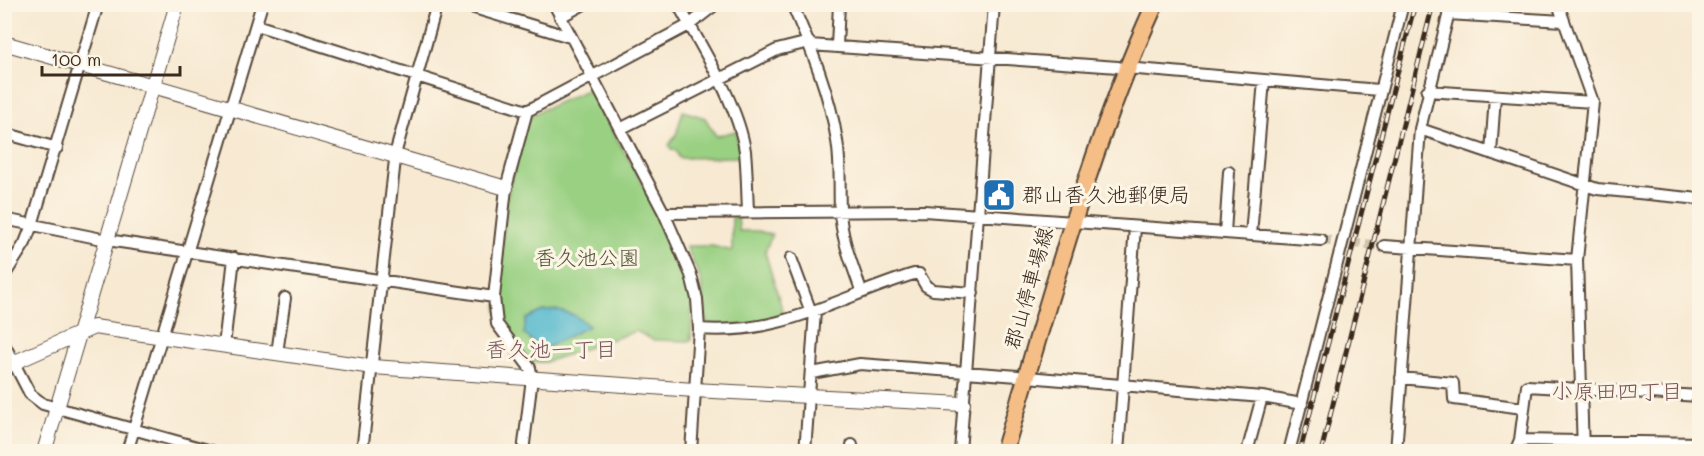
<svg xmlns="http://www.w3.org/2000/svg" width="1704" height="456" font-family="Mali,'Klee One',sans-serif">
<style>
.green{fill:#99d082;stroke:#6a7d50;stroke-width:1.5}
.water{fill:#50b7ce;stroke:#467076;stroke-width:1.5}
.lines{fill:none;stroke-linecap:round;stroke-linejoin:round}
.minor-tunnel{stroke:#d1c3ae;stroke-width:10;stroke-dasharray:10 5;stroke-linecap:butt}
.minor-casing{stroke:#574739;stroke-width:14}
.tertiary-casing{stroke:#574739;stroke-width:16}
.primary-casing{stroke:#574739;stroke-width:20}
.minor{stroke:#fff;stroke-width:10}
.tertiary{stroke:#fff;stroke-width:14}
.primary{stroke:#f5be86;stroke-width:16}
.rail-casing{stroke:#3b2a1e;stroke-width:5}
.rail{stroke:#fcf5e5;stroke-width:3;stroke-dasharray:9;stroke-linecap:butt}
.labels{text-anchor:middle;stroke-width:6;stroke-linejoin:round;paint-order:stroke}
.poi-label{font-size:21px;fill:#3b2a1e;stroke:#fcf5e5;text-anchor:start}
.park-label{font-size:21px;fill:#525437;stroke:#fcf5e5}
.street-label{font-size:21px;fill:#3b2a1e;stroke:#fcf5e5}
.neighbourhood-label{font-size:22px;fill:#78555b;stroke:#fcf5e5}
</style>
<rect width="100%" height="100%" fill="#fcf5e5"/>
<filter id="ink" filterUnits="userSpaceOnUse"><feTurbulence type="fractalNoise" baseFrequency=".0167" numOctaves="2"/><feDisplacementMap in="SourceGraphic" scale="12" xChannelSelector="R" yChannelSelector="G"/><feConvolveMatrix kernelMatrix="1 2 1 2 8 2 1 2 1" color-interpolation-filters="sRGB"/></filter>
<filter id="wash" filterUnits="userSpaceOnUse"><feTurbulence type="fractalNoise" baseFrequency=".008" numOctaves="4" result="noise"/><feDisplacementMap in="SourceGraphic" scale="24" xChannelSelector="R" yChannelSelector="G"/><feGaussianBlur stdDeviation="1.35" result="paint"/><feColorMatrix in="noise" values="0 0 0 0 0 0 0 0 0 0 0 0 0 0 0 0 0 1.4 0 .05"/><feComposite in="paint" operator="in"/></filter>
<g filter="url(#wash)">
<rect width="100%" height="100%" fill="#f7e9d2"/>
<path class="green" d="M589,89L656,208L684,269L692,296L691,341L653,340L636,331L546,362H531L504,330L497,311L507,197L526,124L535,113Z
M683,111L705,118L716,136L736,131L740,157L679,158L676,150L671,149L669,145L676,135Z
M738,217L739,231H759L772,235L765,252L785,319L765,324L710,326L706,321L701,280L686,246H712L732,251V218Z"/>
<path class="water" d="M556,310L574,315L589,326L546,348L538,346L524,334L526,319L543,311Z"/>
</g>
<g filter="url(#ink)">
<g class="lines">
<path class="minor-tunnel" d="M1321,240L1384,246"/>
<g class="minor-casing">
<path id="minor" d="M461,4L570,37
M554,4L664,213L691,275L697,299L699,329L691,452
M678,4C701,47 738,103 745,151C747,171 747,191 748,211
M792,4C811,48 830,94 837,141C841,164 839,187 840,210C841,238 852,264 861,290
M1558,4L1593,102L1577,260L1583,452
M1448,14L1563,21
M560,17L584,4
M256,25L527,111L689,25L716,4
M810,45L1118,67
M837,46L839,4
M1126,68L1379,90
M1427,91L1593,102
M620,129L777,50L809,42
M1420,129L1597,189L1700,199
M4,133L57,148
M1491,153L1495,96
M664,213L924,211L1321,240
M4,219L107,240L494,297
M1225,233L1229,172
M1251,235L1264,80
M1384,246L1577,260
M791,258L811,312
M4,276L25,243L32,225L98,4
M699,329C781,336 838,297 914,274H919L926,286L933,290L973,293
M4,344L30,394L43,404L215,452
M224,346L234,258
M277,353L285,298
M812,373L860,364L1018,376
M1027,377L1262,397L1302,404
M1401,378L1453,383L1454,399L1523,408
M1520,440L1700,443
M127,452L262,4
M362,452L396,151L437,4
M523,452L532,378L530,368L497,324L494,297L506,188L527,111
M805,452L815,311
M852,452V445
M960,452L994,4
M1118,452L1135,227
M1247,452L1262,397
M1289,452L1403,4
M1396,452L1420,129L1451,4
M1515,452L1520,440L1527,386L1700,396"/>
</g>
<g class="tertiary-casing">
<path id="tertiary" d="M4,43L506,188
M4,367L94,327L373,367L694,390L963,404
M44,452L177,4"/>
</g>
<g class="primary-casing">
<path id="primary" d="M1004,452C1050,301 1089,148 1155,4"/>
</g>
<use href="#minor" class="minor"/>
<use href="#tertiary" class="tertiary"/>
<use href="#primary" class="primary"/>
<g class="rail-casing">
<path id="rail" d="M1300,452L1415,4
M1321,452L1433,4"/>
</g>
<use href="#rail" class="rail"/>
</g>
</g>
<defs>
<g id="civic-square" transform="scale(1.725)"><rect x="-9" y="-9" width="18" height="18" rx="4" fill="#1f6fb2" stroke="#fcf5e5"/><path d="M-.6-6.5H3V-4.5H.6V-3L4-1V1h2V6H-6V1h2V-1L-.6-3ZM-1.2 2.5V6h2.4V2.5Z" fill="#fff"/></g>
</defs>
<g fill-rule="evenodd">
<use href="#civic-square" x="999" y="195"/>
</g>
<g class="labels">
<g class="poi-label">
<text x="1022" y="202">郡山香久池郵便局</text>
</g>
<g class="park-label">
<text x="587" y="265">香久池公園</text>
</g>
<g class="street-label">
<text transform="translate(1029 288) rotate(-74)" y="7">郡山停車場線</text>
</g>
<g class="neighbourhood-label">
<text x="551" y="357">香久池一丁目</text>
<text x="1617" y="399">小原田四丁目</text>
</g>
</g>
<rect width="1704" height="456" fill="none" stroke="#fcf5e5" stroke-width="24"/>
<path d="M42 66v9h138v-9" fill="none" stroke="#3b2a1e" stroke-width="3"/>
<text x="51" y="66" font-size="18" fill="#3b2a1e" stroke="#fcf5e5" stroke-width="4.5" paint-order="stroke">100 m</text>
</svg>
